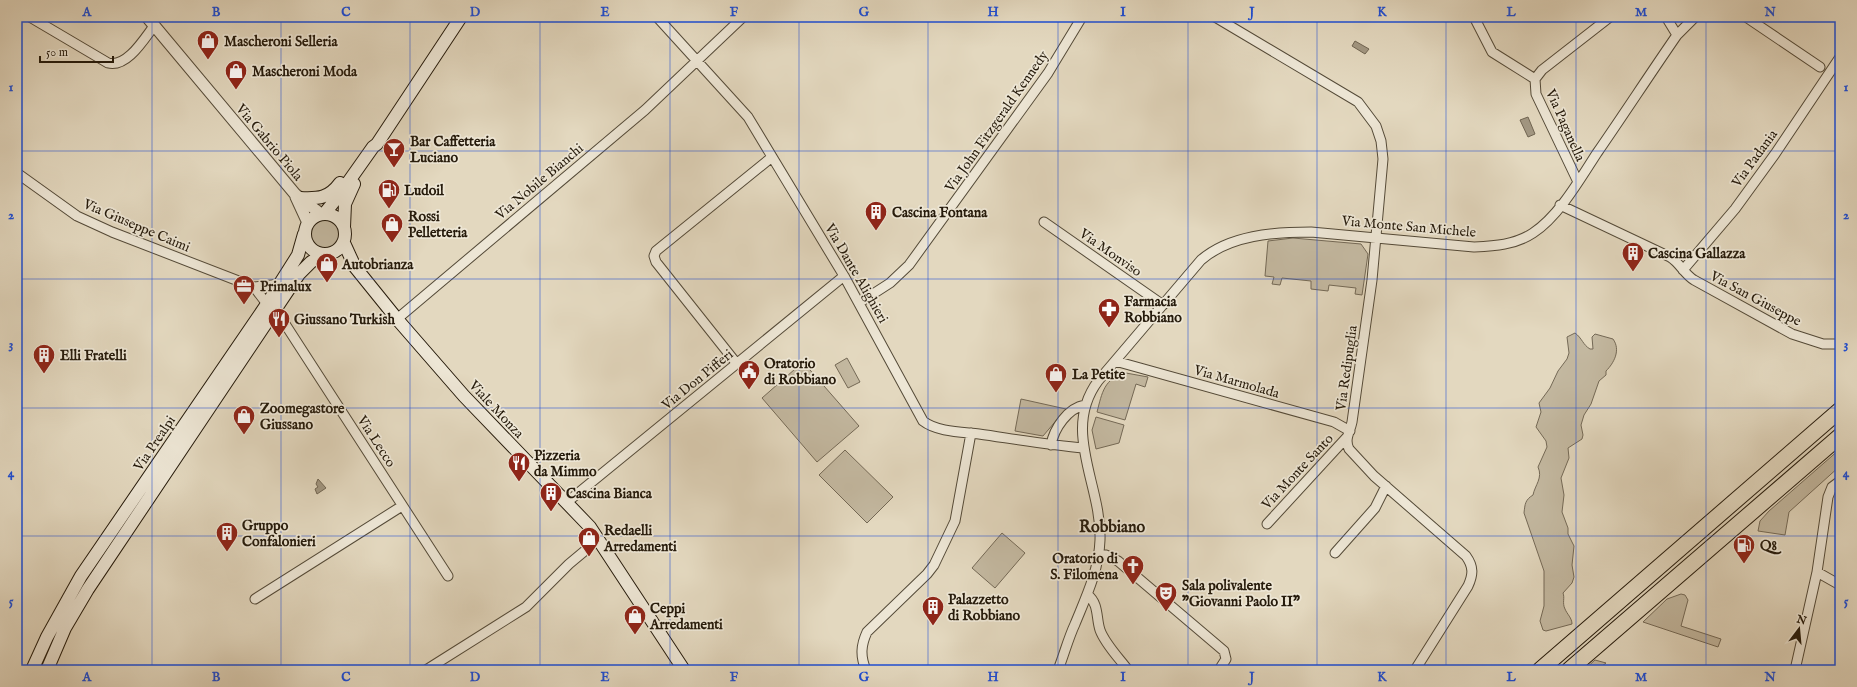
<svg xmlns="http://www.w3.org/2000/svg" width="1857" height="687" font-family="'IM FELL English',serif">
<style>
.green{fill:#c3b8a0;stroke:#746956}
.water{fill:#a29782;stroke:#706552}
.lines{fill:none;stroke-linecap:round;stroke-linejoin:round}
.minor-casing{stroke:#544a38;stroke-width:11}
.tertiary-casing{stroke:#544a38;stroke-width:13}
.secondary-casing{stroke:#251a0b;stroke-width:14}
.trunk-casing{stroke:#251a0b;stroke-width:17}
.minor{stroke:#ede6d5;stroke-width:9}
.tertiary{stroke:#ede6d5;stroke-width:11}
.secondary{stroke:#ede6d5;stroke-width:12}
.trunk{stroke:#e3d8bf;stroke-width:15}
.grid{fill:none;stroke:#1d4ed8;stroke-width:1;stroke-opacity:0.55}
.labels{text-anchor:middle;stroke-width:3.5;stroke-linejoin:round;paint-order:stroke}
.poi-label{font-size:14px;font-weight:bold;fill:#251a0b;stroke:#ede6d5;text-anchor:start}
.street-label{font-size:14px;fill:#251a0b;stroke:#ede6d5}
.quarter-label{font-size:16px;font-weight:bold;fill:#251a0b;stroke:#ede6d5}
.neatline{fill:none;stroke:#1d4ed8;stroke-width:1.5}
.grid-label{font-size:13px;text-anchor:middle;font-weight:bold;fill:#1d4ed8}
</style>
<rect width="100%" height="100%" fill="#e3d8bf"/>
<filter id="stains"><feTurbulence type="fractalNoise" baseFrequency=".005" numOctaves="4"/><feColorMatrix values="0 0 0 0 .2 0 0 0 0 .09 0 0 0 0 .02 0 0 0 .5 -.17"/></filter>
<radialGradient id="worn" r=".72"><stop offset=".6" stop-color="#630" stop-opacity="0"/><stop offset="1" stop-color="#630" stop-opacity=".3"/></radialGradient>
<path class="green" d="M309 234a16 16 0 1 1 32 0a16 16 0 1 1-32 0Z
M1293,238L1361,244L1368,254L1362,295L1355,294L1356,288L1329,285L1328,291L1311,289V281L1282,278L1280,285L1272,284L1274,277L1265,276L1268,241Z
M1575,333C1582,338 1583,345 1590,349H1593L1592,337L1595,334L1613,339C1621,350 1614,363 1606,371V375L1599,381L1591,404L1584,415L1581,425L1583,435L1582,439L1568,448L1569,458L1561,478L1564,495L1562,512L1568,528V534L1574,546L1572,565L1574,577L1572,583L1563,593C1565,598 1562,603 1565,609C1567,614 1572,618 1572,624L1546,631L1543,630L1540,621L1544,606V571L1524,513C1525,504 1525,500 1533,495C1535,485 1543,478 1538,467L1547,447L1546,441L1536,427L1541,412L1539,403L1550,388L1558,371L1567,359L1569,353L1567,337Z
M847,358L860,382L848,388L835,365Z
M803,362L859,426L817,462L762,398Z
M1126,373L1148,377L1145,387L1136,384L1125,420L1097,412C1102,393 1104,378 1126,373Z
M1021,399L1066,409L1043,436L1015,431Z
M1096,417L1124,425L1119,443L1096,449L1092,430Z
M1840,449V466L1789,512L1785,535L1758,531L1760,521L1769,511Z
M845,450L893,497L867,523L819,475Z
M1002,533L1025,553L995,588L972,568Z
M1681,594L1685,595L1688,600L1681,626L1721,639L1718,647L1643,622L1667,599Z
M1595,660L1606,663L1597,670H1584Z"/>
<path class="water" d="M1355,41L1369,49L1365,54L1352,46Z
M1528,117L1535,134L1528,137L1520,120Z
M318,479L326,488L317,494L315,489L318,487L316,484Z"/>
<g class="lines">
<g class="minor-casing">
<path id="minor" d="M30,17L108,63C127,68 144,39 154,26
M657,17L748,117L844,276L923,421C937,432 962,432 979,434C1014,439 1049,445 1084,448
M1215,17L1358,102L1376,126L1381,141L1383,159L1372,280L1352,422C1350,432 1344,439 1349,449L1374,476L1466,556C1474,567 1473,575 1468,586L1415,670
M1474,17L1492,52L1535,79
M1666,17L1677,35
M1746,17L1820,67
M17,173L77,216L112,232L254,287L280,284
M1578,182L1536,94L1535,79L1542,70L1610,17
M1560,205L1670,257C1680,263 1684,274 1694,280L1792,334L1823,344H1840
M1044,222L1163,305
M1683,270L1735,209L1775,154L1840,57
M254,287L267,304
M859,303L890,283L909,265L1048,73L1082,17
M276,310L448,576
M397,319L645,110L743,17
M1115,361L1334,422L1350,431
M737,364L656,262L654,256L656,251L772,157
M1051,445C1054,428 1068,408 1085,405
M1840,481L1832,487L1828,497L1817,572L1840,585
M566,503L844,276
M1267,524L1347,437
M1335,553L1375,508L1386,486
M1098,554L1106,555L1118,561L1224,651L1226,659L1219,670
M1088,595C1099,604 1096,618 1100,630C1105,644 1119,658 1128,670
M255,599L402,506
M426,670L526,607L569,564L599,539
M866,670C860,656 861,645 867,632L927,574L934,565L955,521L971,433
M1058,670C1064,655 1068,639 1075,624C1086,597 1099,570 1100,540C1102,485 1061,431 1098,381L1201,260C1230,235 1274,232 1311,232L1474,247C1494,246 1515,245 1533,233C1559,216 1580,179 1597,153C1624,114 1650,74 1677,35L1695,17
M1795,670L1817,572"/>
</g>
<g class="tertiary-casing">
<path id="tertiary" d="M147,17L295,194L321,214
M296,197L308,223"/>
</g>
<g class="secondary-casing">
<path id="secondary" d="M300,198C319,199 329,198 340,183
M305 234a20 20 0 1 1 40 0a20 20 0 1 1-40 0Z
M324,214L337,198L373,147L377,144L461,17
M344,227L345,204L354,184
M344,243L355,267L397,319L464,396L590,527L684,670
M32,670L47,637L81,576L267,304L298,255L304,234
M47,670L65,628L88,589L299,274L311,262L324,254"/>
</g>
<g class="trunk-casing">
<path id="trunk" d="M1540,670L1840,410
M1569,670L1840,436"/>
</g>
<use href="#minor" class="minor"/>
<use href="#tertiary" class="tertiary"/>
<use href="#secondary" class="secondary"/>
<use href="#trunk" class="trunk"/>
</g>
<path class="grid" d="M152,17V670M281,17V670M410,17V670M540,17V670M670,17V670M799,17V670M928,17V670M1058,17V670M1188,17V670M1317,17V670M1446,17V670M1576,17V670M1706,17V670M17,151H1840M17,279H1840M17,408H1840M17,536H1840"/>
<defs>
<g id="shop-pin" transform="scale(1.15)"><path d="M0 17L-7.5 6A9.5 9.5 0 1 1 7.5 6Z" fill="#8f2418" stroke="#ede6d5"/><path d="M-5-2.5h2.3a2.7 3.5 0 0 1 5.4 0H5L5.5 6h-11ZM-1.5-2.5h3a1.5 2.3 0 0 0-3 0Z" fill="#fff"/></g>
<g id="bar-pin" transform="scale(1.15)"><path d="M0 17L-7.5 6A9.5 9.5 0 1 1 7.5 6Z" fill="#8f2418" stroke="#ede6d5"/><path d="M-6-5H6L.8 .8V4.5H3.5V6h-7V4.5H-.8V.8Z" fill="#fff"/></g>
<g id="fuel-pin" transform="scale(1.15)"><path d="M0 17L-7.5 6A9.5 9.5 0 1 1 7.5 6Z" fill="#8f2418" stroke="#ede6d5"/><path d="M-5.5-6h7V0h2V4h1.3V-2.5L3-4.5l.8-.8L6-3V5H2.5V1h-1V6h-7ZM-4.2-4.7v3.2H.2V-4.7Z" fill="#fff"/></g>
<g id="building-pin" transform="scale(1.15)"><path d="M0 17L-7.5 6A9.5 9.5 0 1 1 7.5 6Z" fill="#8f2418" stroke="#ede6d5"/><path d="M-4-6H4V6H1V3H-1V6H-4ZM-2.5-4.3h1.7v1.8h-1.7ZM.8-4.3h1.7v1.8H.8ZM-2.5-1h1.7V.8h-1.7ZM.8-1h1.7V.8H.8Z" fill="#fff"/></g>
<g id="office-pin" transform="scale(1.15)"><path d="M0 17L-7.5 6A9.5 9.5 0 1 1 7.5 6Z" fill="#8f2418" stroke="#ede6d5"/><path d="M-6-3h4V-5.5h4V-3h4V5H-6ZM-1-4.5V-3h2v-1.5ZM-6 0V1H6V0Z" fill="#fff"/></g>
<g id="pharmacy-pin" transform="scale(1.15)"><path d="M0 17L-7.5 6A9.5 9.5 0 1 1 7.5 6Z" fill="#8f2418" stroke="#ede6d5"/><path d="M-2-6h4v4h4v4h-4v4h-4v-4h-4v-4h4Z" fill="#fff"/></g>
<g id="restaurant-pin" transform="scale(1.15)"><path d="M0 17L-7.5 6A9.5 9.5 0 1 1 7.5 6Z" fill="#8f2418" stroke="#ede6d5"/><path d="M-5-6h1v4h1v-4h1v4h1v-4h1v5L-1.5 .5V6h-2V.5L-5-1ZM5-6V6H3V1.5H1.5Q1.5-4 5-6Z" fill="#fff"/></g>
<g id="civic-pin" transform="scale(1.15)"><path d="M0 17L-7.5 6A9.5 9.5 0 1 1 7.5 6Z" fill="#8f2418" stroke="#ede6d5"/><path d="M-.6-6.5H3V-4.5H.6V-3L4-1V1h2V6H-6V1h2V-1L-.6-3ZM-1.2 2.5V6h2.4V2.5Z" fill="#fff"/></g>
<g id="church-pin" transform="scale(1.15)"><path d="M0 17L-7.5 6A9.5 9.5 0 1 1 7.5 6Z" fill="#8f2418" stroke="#ede6d5"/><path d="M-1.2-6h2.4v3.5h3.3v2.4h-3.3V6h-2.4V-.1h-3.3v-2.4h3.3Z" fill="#fff"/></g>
<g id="theatre-pin" transform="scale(1.15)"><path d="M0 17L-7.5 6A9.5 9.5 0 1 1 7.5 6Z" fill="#8f2418" stroke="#ede6d5"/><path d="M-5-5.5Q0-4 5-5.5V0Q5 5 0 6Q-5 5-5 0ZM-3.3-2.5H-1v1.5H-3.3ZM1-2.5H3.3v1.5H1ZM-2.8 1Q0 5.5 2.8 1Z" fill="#fff"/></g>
</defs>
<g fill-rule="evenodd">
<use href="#shop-pin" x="208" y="41"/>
<use href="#shop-pin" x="236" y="71"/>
<use href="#bar-pin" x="394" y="149"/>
<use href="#fuel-pin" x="389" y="190"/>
<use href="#building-pin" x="876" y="212"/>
<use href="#shop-pin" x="392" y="224"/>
<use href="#building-pin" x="1633" y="253"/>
<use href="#shop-pin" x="327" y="264"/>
<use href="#office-pin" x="244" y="286"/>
<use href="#pharmacy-pin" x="1109" y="309"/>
<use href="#restaurant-pin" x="279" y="319"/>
<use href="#building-pin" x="44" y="355"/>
<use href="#civic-pin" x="749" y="371"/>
<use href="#shop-pin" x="1056" y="374"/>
<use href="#shop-pin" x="244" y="416"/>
<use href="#restaurant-pin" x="519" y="463"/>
<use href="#building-pin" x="551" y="493"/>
<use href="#building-pin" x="227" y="533"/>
<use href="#shop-pin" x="589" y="538"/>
<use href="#fuel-pin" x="1744" y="545"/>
<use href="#church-pin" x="1133" y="566"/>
<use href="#theatre-pin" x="1166" y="593"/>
<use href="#building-pin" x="933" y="607"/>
<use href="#shop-pin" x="635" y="616"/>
</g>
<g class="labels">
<g class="poi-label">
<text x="224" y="46">Mascheroni Selleria</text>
<text x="252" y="76">Mascheroni Moda</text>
<text x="410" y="146">Bar Caffetteria<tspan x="410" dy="16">Luciano</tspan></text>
<text x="404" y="195">Ludoil</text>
<text x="892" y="217">Cascina Fontana</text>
<text x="408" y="221">Rossi<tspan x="408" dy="16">Pelletteria</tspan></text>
<text x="1648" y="258">Cascina Gallazza</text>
<text x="342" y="269">Autobrianza</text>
<text x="260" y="291">Primalux</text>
<text x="1124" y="306">Farmacia<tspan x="1124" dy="16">Robbiano</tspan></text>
<text x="294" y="324">Giussano Turkish</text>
<text x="60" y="360">Elli Fratelli</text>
<text x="764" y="368">Oratorio<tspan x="764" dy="16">di Robbiano</tspan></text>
<text x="1072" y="379">La Petite</text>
<text x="260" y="413">Zoomegastore<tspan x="260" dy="16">Giussano</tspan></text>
<text x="534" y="460">Pizzeria<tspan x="534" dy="16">da Mimmo</tspan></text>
<text x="566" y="498">Cascina Bianca</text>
<text x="242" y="530">Gruppo<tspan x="242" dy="16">Confalonieri</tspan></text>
<text x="604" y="535">Redaelli<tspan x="604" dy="16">Arredamenti</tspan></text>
<text x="1760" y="550">Q8</text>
<text x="1118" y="563" text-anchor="end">Oratorio di<tspan x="1118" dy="16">S. Filomena</tspan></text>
<text x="1182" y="590">Sala polivalente<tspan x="1182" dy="16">"Giovanni Paolo II"</tspan></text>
<text x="948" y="604">Palazzetto<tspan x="948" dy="16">di Robbiano</tspan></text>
<text x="650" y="613">Ceppi<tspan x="650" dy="16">Arredamenti</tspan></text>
</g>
<g class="street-label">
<text transform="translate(996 121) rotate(-55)" y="5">Via John Fitzgerald Kennedy</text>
<text transform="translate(1566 125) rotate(66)" y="5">Via Paganella</text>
<text transform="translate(270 142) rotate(50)" y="5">Via Gabrio Piola</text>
<text transform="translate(1754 158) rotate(-54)" y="5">Via Padania</text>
<text transform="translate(539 181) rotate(-40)" y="5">Via Nobile Bianchi</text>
<text transform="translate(137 225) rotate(23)" y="5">Via Giuseppe Caimi</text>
<text transform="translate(1409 226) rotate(5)" y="5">Via Monte San Michele</text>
<text transform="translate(1111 252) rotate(35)" y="5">Via Monviso</text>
<text transform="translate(857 273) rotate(60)" y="5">Via Dante Alighieri</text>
<text transform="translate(1756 298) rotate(28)" y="5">Via San Giuseppe</text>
<text transform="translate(1346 368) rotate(-82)" y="5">Via Redipuglia</text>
<text transform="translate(697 379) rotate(-39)" y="5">Via Don Pifferi</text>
<text transform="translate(1237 381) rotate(16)" y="5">Via Marmolada</text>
<text transform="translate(497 409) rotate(47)" y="5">Viale Monza</text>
<text transform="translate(377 441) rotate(57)" y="5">Via Lecco</text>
<text transform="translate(154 443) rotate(-56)" y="5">Via Prealpi</text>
<text transform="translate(1297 471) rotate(-47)" y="5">Via Monte Santo</text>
</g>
<g class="quarter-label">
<text x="1112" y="532">Robbiano</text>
</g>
</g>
<rect width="1857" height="687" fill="none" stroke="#e3d8bf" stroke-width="44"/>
<g transform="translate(1799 629) rotate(16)" stroke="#ede6d5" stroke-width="3" paint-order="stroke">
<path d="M0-3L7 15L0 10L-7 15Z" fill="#251a0b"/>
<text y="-6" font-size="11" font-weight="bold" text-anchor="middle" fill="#251a0b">N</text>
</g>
<path d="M40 56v6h73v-6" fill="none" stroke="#251a0b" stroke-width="2"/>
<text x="46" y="56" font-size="12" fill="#251a0b" stroke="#ede6d5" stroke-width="3" paint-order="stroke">50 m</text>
<rect x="22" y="22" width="1813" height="643" class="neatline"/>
<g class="grid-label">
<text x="87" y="16">A</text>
<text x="216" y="16">B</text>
<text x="346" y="16">C</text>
<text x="475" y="16">D</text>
<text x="605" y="16">E</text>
<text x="734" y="16">F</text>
<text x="864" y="16">G</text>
<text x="993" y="16">H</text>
<text x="1123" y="16">I</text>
<text x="1252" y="16">J</text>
<text x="1382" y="16">K</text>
<text x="1511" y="16">L</text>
<text x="1641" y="16">M</text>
<text x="1770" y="16">N</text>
<text x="11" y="91">1</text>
<text x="1846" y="91">1</text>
<text x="11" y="219">2</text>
<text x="1846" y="219">2</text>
<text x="11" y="348">3</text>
<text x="1846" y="348">3</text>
<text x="11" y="477">4</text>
<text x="1846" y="477">4</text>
<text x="11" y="605">5</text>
<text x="1846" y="605">5</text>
<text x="87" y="681">A</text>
<text x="216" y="681">B</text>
<text x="346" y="681">C</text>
<text x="475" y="681">D</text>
<text x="605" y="681">E</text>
<text x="734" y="681">F</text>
<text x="864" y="681">G</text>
<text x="993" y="681">H</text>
<text x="1123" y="681">I</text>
<text x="1252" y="681">J</text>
<text x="1382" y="681">K</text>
<text x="1511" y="681">L</text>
<text x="1641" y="681">M</text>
<text x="1770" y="681">N</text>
</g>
<rect width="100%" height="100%" filter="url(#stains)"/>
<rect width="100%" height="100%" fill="url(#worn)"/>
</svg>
